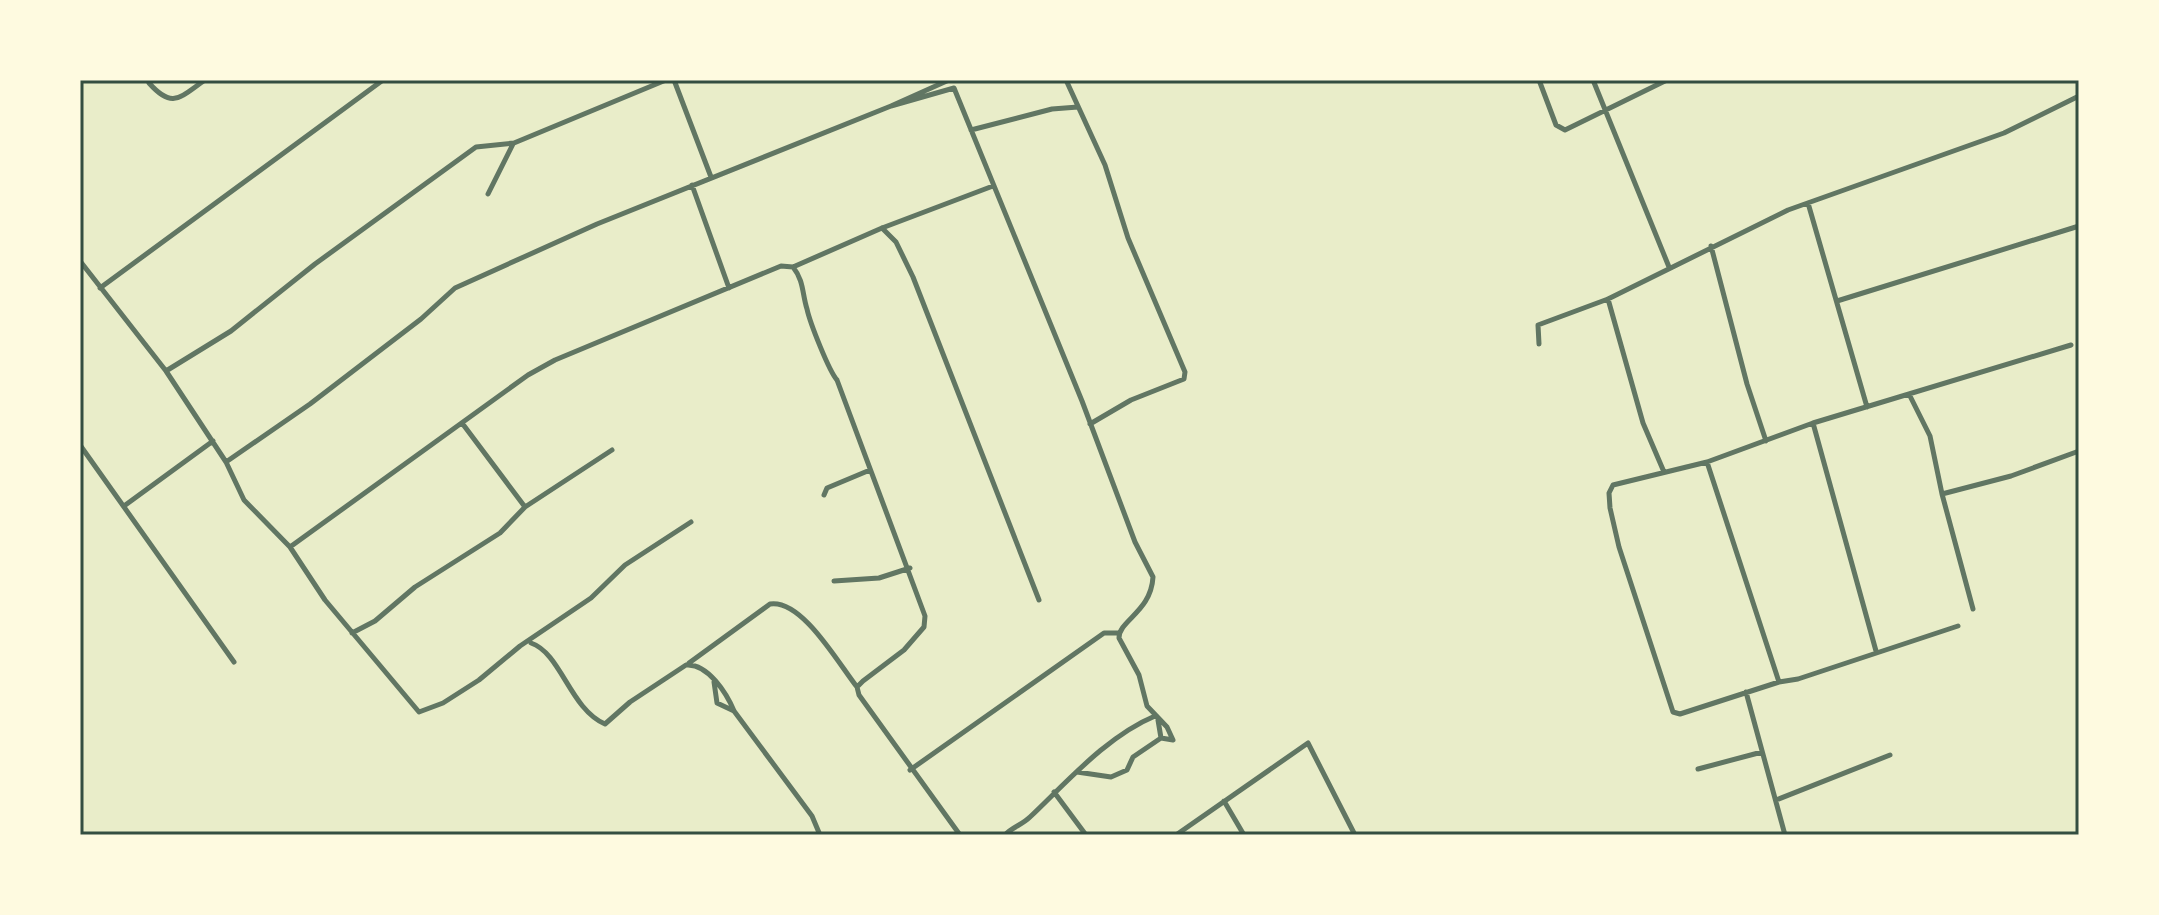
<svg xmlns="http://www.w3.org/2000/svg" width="2159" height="915" font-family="'Source Serif 4',serif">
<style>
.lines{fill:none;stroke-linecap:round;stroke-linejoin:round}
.minor{stroke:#617663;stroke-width:5}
.neatline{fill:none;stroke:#344e41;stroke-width:3}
</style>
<rect width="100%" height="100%" fill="#e9edc9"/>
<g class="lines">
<path class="minor" d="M674,80L711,177
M949,80L891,106L954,88L1082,401L1135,542L1153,577C1151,612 1119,620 1119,638L1139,675L1147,706L1167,727L1173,740L1161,738L1133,757L1127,770L1111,777L1077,772
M1066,80L1105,165L1128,238L1185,372L1184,379L1131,400L1090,424
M1539,80L1556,125L1565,130L1667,80
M1593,80L1669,267
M149,83C173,110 180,97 205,80
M971,130L1052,109L1078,107
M692,185L729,288
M488,194L513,144
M1808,203L1867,407
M882,228L896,242L913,277L1039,600
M1711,246L1747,384L1766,441
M80,261L166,371L226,462L244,500L290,547L325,600L419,712L443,703L479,680L520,646L591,598L625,565L691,522
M793,267C804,281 802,293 807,309C810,323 829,371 837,380L925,616L924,627L904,650L863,681L857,687L859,695L960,835
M100,288L383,80
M1608,299L1643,423L1664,472
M1837,301L2079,226
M1539,344L1538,325L1608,299L1788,210L2004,133L2079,96
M166,371L231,331L315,264L476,147L514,143L666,80
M1909,394L1930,436L1942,494L1973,609
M462,423L525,507
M1813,423L1876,651
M80,445L234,662
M226,462L310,404L421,319L455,288L597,224L891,106
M1707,462L1779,682L1798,679L1958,626
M1942,494L2011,476L2079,451
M824,495L827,488L870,470
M124,506L213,441
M290,547L528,375L555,360L781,266L793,267L882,228L993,186
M834,581L879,578L910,568
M352,633L375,621L415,587L500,533L525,507L612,450
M531,643C561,653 570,709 605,724L630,702L686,665C708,663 727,694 734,711L812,816L820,835
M689,663L770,604C802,599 838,663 857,687
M714,682L717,703L734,711
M1779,682L1680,714L1673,712L1619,547L1610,508L1609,493L1613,485L1707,462L1813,423L2071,345
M1746,692L1785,835
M1158,720L1161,738
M1698,769L1762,752
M910,770L1104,633H1118
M1054,792L1086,835
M1776,800L1890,755
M1224,801L1244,835
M1005,835C1012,827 1022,825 1030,817C1067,782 1107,736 1155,716
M1176,835L1308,743L1355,835"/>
</g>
<rect width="2159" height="915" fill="none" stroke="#fefae0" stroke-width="164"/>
<rect x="82" y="82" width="1995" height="751" class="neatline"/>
</svg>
